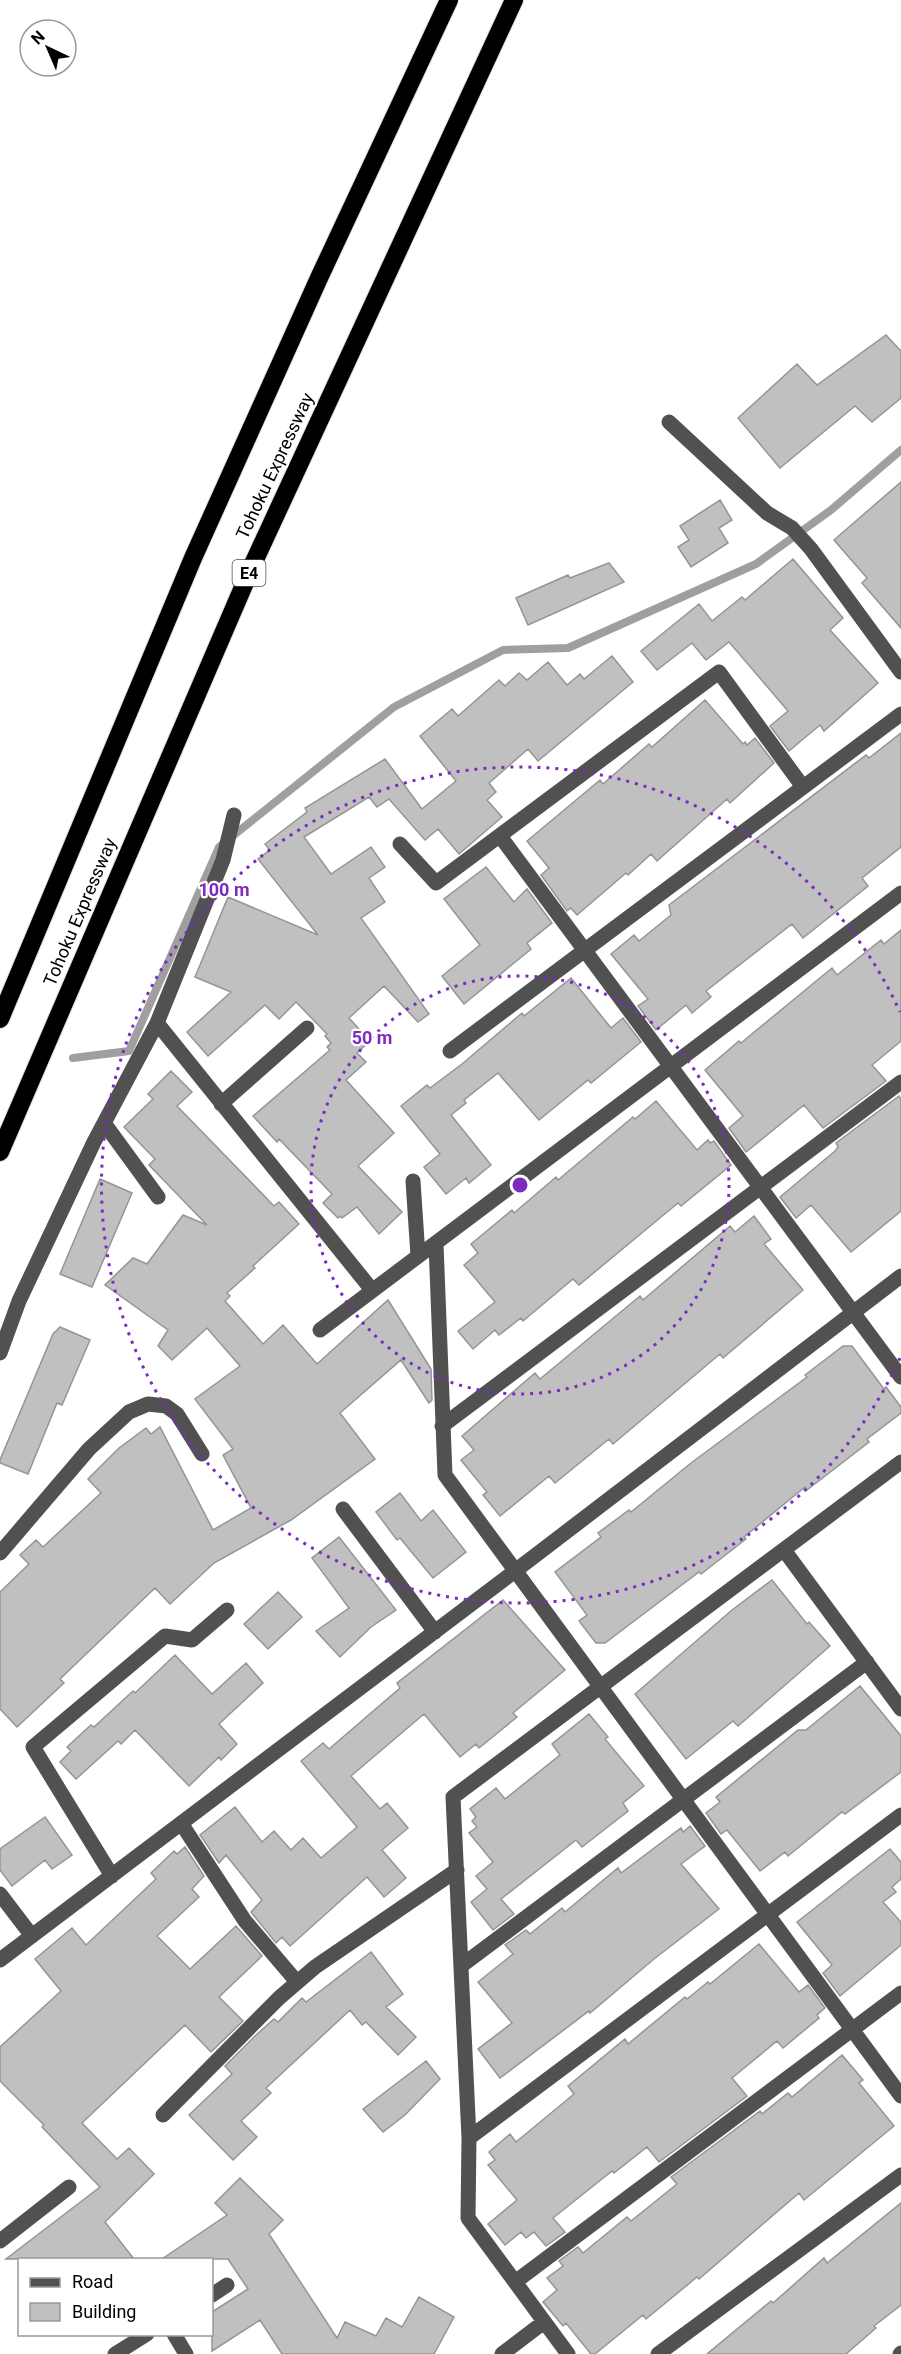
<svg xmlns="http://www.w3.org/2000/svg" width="901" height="2354" font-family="Roboto,sans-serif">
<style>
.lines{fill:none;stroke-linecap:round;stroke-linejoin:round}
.stream{stroke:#9f9f9f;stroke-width:8}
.building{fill:#c0c0c0;stroke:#959595;stroke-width:1.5}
.highway-casing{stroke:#dbdbdb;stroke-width:20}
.minor{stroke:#515151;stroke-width:15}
.highway{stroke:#000;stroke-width:18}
.ring{fill:none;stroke:#7b2cbf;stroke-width:3;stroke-dasharray:3 6}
.labels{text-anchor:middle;stroke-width:4.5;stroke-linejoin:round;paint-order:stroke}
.shield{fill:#fff;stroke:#4c4c4c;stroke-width:1.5}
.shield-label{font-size:16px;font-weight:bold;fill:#000}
.street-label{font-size:18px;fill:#000;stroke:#fff}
.centre{fill:#7b2cbf;stroke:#fff;stroke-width:3}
.ring-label{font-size:18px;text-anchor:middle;font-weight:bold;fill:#7b2cbf;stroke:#fff;stroke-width:4.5;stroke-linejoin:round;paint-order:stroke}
</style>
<rect width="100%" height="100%" fill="#fff"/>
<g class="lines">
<path class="stream" d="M73,1058L129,1051L219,847L394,707L503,650L568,648L756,564L831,510L901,450"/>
</g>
<path class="building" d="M886,335L901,351V398L872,422L855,406L780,468L738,418L797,364L817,385Z
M901,482V628L862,583L867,578L834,540Z
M720,500L732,520L719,528L728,543L691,567L678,547L689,540L680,526Z
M793,559L843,618L830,630L878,683L824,731L820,725L789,751L770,726L788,711L729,642L706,660L692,643L657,670L641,651L699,604L712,621L742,597L745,600Z
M609,563L624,582L528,625L516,598L568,575L570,578Z
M612,656L633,682L538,761L528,749L489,783L496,792L487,800L502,817L459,854L438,829L425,840L389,799L377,807L369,797L304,837L331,874L371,847L385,867L369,878L385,902L361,918L429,1014L418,1022L384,986L349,1018L370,1041L357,1053L366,1062L346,1080L394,1133L358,1166L402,1212L379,1234L357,1207L342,1218L340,1216L338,1218L323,1203L332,1194L279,1139L277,1142L253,1116L330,1050L327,1047L331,1043L325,1036L327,1034L296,1002L279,1019L265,1005L208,1056L187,1032L231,992L195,977L228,897L318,935L258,859L270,850L265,844L307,812L305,808L385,759L422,809L456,781L420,736L452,709L458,716L499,680L505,686L519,673L527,680L548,662L567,685L580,674L584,679Z
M705,700L743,744L745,742L747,745L755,738L774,763L730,803L727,799L657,861L651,854L628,875L626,873L577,915L571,908L567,911L541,875L549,868L527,841L600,780L603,784L649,744L652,747Z
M901,733V847L862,878L868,886L803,938L792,924L706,991L711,997L692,1013L686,1005L656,1030L638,1006L648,999L611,954L634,935L639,941L671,915L669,905L866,755L869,758Z
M486,867L514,902L527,889L552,923L527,943L531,949L464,1004L442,976L480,945L444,899Z
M901,930V1041L872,1065L886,1081L823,1128L804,1105L746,1152L729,1128L743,1116L705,1070L739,1041L741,1043L832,968L837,975L881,940L884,944Z
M571,978L611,1028L623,1018L641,1042L591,1083L588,1080L539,1120L498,1073L464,1100L466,1103L451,1115L491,1165L469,1183L466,1178L446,1194L424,1167L440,1154L401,1106L427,1085L430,1088L462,1064L522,1013L524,1016Z
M171,1071L192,1092L177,1106L274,1206L279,1202L299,1224L253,1266L255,1268L227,1293L230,1296L225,1301L263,1344L283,1325L317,1364L388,1300L431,1369L432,1400L429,1403L401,1360L340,1413L375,1459L291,1520L214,1563L170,1604L155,1588L60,1679L64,1683L17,1727L0,1709V1592L29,1564L20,1555L36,1540L43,1547L101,1493L88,1479L119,1448L146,1428L151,1434L160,1427L213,1530L251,1508L223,1455L233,1449L195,1399L240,1366L207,1328L172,1360L158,1346L168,1330L105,1285L133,1258L147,1264L183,1215L207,1225L149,1165L155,1159L124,1127L153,1099L148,1094Z
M899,1096L901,1099V1211L851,1252L811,1205L796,1218L780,1197L835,1151L838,1147L836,1143Z
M656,1101L697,1150L708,1140L710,1143L714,1141L731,1165L681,1206L678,1203L579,1285L573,1279L523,1321L521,1318L499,1335L495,1330L473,1349L458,1331L495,1302L464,1265L478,1253L471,1244L512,1210L514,1213L556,1177L558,1180L633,1117L635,1119Z
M100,1179L132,1193L92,1287L60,1274Z
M754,1216L771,1239L764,1244L803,1290L723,1358L720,1354L613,1444L609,1439L555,1483L549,1476L500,1516L483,1495L487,1492L461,1460L474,1450L462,1436L535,1373L540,1379L640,1296L643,1300L730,1226L735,1232Z
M60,1327L90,1340L62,1405L57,1403L28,1474L0,1463V1460L53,1334Z
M843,1346H852L884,1389L886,1387L901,1407V1413L867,1439L869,1442L807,1490L805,1487L744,1537L746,1539L701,1574L699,1572L605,1643H596L579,1621L587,1615L555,1572L601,1537L598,1533L629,1510L631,1512L691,1463L807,1377L805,1375Z
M400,1493L421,1521L433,1510L466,1552L433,1578L400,1538L397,1540L376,1512Z
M339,1537L396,1610L371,1627L340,1657L316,1631L349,1608L312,1558Z
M772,1580L807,1624L809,1622L830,1646L738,1726L733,1721L686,1759L635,1694L732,1610Z
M278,1592L302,1617L268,1649L244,1624Z
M503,1600L565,1670L513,1713L517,1717L479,1748L476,1744L460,1757L424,1714L351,1776L380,1809L387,1803L408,1828L382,1850L406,1878L384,1897L367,1877L290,1946L282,1937L276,1943L251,1912L262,1900L226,1855L219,1863L200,1835L235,1807L262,1842L274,1831L291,1850L303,1838L321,1858L357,1827L301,1761L323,1743L329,1749L400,1688L397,1683Z
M175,1655L212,1694L246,1663L263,1683L219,1724L237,1744L221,1760L219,1757L189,1786L135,1730L121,1744L118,1741L76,1779L60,1762L71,1751L67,1747L91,1725L94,1727L133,1691L135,1693Z
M860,1686L901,1736V1772L845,1814L842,1812L788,1856L785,1852L760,1871L727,1830L721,1834L706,1813L720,1802L716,1797L798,1730H806Z
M589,1714L608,1737L605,1739L644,1786L623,1803L628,1811L582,1847L576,1840L501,1899L514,1914L493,1930L471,1902L487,1889L476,1876L493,1862L469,1833L477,1827L472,1821L476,1817L470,1809L496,1788L505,1799L560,1755L552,1744Z
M45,1817L72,1855L52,1869L45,1860L12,1886L0,1870V1849Z
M690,1826L705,1846L681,1864L719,1909L654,1959L590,2013L589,2011L500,2078L478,2049L512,2023L478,1982L513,1954L505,1945L526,1930L530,1934L562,1908L565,1912L618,1868L621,1873L681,1828L683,1832Z
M185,1847L204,1876L192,1889L199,1897L157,1936L190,1969L236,1926L262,1956L219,1997L243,2021L211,2052L185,2025L82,2123L117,2159L129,2148L154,2174L105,2222L134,2259H6L100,2187L42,2127L44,2125L0,2081V2047L61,1991L35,1959L72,1928L86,1945L156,1879L151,1873L174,1851L177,1854Z
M890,1849L901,1862V1879L892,1887L896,1892L883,1902L901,1922V1945L840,1996L823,1973L832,1965L797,1922Z
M759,1944L799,1992L808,1985L825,2008L817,2015L819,2018L783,2048L777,2041L732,2078L747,2096L659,2162L647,2147L614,2173L612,2171L553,2218L565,2232L546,2246L534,2232L526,2238L521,2232L505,2245L488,2224L517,2200L488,2165L495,2160L489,2152L510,2134L516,2142L574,2094L568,2086L625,2039L628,2044L685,1997L687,1999L708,1982L710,1984Z
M371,1952L403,1994L386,2007L416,2037L398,2055L366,2022L362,2025L350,2010L266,2088L271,2093L241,2121L257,2137L233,2160L189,2115L232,2074L225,2066L256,2035L274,2019L278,2022L302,1998L306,2002Z
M842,2055L863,2080L859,2083L894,2126L804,2200L799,2193L699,2279L697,2277L646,2319L643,2315L595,2354H591L566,2323L563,2326L543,2302L557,2290L547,2278L563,2266L559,2261L578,2247L583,2253L627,2217L631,2221L677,2184L671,2177L760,2111L762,2114L788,2093L792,2097Z
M426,2061L440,2079L405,2115L383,2132L363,2109Z
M240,2178L283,2220L269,2234L337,2338L345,2322L376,2336L386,2318L402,2327L419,2297L454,2317L434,2354H282L260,2320L212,2351V2312L248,2289L228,2259H162L227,2215L215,2203Z
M901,2203V2305L874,2326L876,2328L846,2354H707L771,2301L773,2303L824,2258L827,2263Z"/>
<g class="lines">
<g class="highway-casing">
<path id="highway" d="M0,1019L193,558L319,278L449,0
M0,1152L253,564L514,0"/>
</g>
<path class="minor" d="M669,422L767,513L792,528L811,549L901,672
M500,836L901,1377
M400,844L436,883L719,672L803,787
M157,1023L372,1290
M450,1051L901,714
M221,1104L307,1028
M104,1123L158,1197
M413,1181L418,1256
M436,1244L445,1475L901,2096
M320,1330L901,893
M0,1353L19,1301L94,1142L157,1023L223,860L234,815
M442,1426L901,1082
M343,1509L435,1632
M784,1550L901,1709
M0,1553L89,1449L129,1412L148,1404L166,1406L177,1414L202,1454
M181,1823L245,1921L297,1982
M112,1876L33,1747L165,1636L192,1640L227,1610
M0,1894L32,1936
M0,1960L515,1571L901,1276
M461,1966L867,1662
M163,2115L279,1998L315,1967L457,1870
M469,2138L901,1815
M0,2241L69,2187
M515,2282L901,1993
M212,2295L227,2285
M174,2334L186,2354
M115,2354L147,2334
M502,2354L544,2322
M568,2354L468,2218L469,2138L453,1797L901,1462
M658,2354L901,2175
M900,2354L901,2353"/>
<use href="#highway" class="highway"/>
</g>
<g class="ring">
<circle cx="520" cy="1185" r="209"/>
<path d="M900 1358A418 418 0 1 1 900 1012"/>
</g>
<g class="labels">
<rect class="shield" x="232.5" y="560" width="33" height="26" rx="4.5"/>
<g class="shield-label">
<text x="249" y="579">E4</text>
</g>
<g class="street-label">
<text transform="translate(275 466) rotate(-65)" y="6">Tohoku Expressway</text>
<text transform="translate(80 912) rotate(-67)" y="6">Tohoku Expressway</text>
</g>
</g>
<circle cx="520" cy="1185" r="9" class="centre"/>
<g class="ring-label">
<text x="224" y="896">100 m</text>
<text x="372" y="1044">50 m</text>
</g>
<rect x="18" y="2258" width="195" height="78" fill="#ffffff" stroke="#999999" stroke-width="1.5"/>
<rect x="30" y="2278" width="30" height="9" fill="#515151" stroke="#999999" stroke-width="1.5"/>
<text x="72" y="2288" font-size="18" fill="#000000">Road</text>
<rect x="30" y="2303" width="30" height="18" fill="#c0c0c0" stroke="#999999" stroke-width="1.5"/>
<text x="72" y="2318" font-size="18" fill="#000000">Building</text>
<g transform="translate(48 48) rotate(316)"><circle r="28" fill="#ffffff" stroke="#999999" stroke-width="1.5"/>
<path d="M0-4.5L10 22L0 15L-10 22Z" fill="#000000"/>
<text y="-9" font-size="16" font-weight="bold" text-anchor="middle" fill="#000000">N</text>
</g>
</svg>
